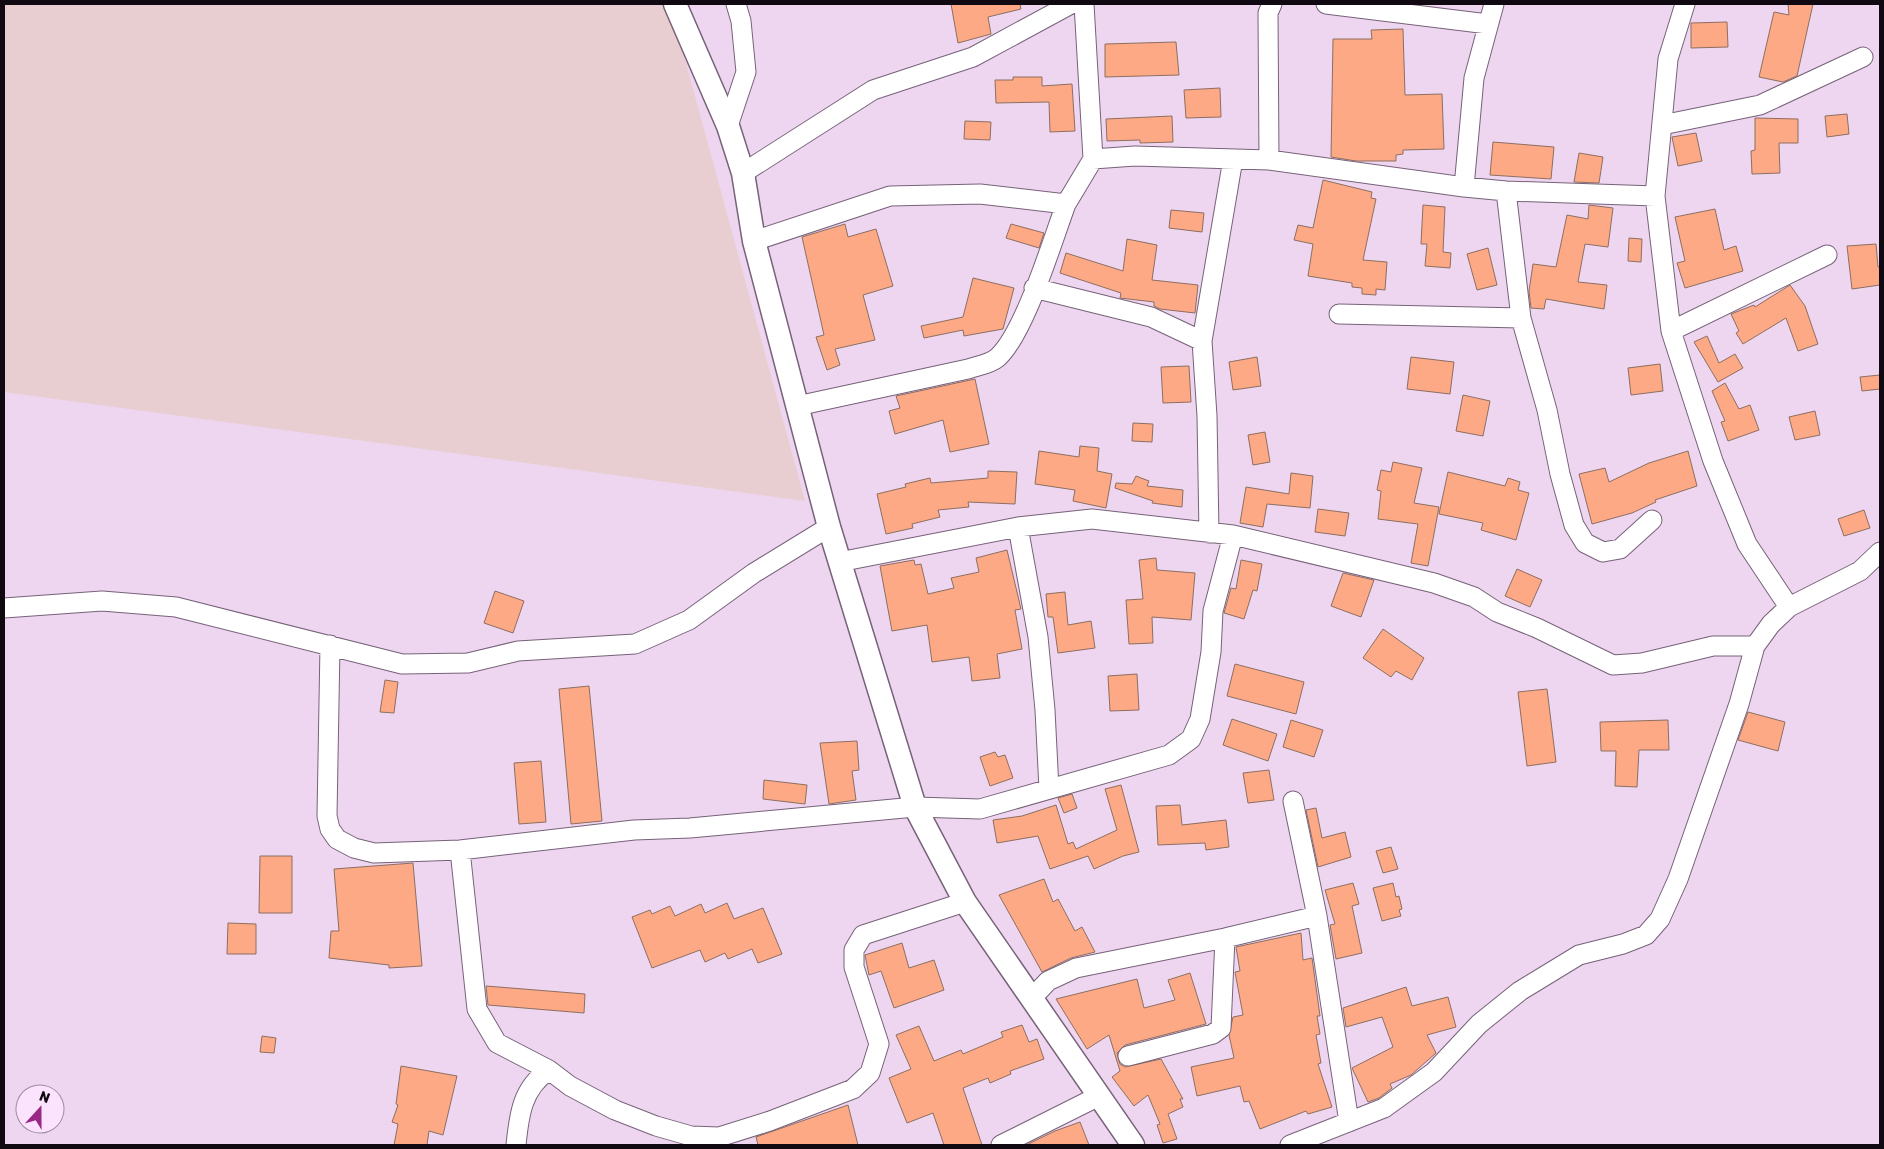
<svg xmlns="http://www.w3.org/2000/svg" width="1884" height="1149" font-family="Rubik,sans-serif">
<style>
.education{fill:#e8ced0}
.building{fill:#fda985;stroke:#8d6e61}
.lines{fill:none;stroke-linecap:round;stroke-linejoin:round}
.minor-casing{stroke:#776279;stroke-width:21}
.tertiary-casing{stroke:#776279;stroke-width:25}
.minor{stroke:#fff;stroke-width:19}
.tertiary{stroke:#fff;stroke-width:22}
</style>
<rect width="100%" height="100%" fill="#eed6f0"/>
<path class="education" d="M4,4H670L805,501L4,392Z"/>
<path class="building" d="M951,4H1020L1021,9L988,17L991,34L958,43Z
M1788,4H1813L1797,76L1783,82L1759,77L1774,12L1789,15Z
M1727,22L1728,47L1691,48V23Z
M1403,29L1405,95L1442,94L1444,149L1403,150V154L1396,155V161H1356L1331,157L1333,39H1372L1371,30Z
M1176,42L1179,75L1105,77V44Z
M1013,77H1042V86L1072,84L1075,131L1050,132L1049,102L996,103L995,80H1013Z
M1220,88L1221,117L1186,118L1184,90Z
M1847,114L1849,134L1827,137L1825,116Z
M1172,116L1173,142L1140,143V140L1107,141L1106,119Z
M1755,118L1798,119V143H1779L1780,173L1752,174L1751,151L1755,150Z
M965,121L991,122L990,140L964,139Z
M1696,133L1702,161L1678,166L1672,137Z
M1493,142L1554,147L1551,179L1490,175Z
M1579,153L1603,157L1599,183L1574,182Z
M1323,180L1372,192L1371,198L1376,199L1363,260L1387,262L1385,290L1376,289V295L1362,294V288L1352,287V283L1308,276L1313,244L1294,240L1298,225L1313,228Z
M1423,205L1445,207L1443,252L1451,253L1450,268L1425,266L1427,244H1421Z
M1589,205L1613,208L1608,247L1585,244L1578,282L1607,285L1604,309L1546,299L1544,309L1531,308L1529,291L1533,264L1556,267L1567,215L1588,219Z
M1715,209L1724,250L1736,246L1743,271L1685,288L1677,263L1685,261L1675,217Z
M1171,210L1204,213L1202,232L1169,228Z
M845,224L848,237L876,229L893,286L863,295L875,340L835,349L840,365L827,370L816,337L824,335L802,237Z
M1011,224L1044,233L1039,248L1006,238Z
M1629,238L1642,239L1641,262L1628,261Z
M1127,239L1157,245L1152,280L1198,285L1195,313L1160,309L1154,306V302L1120,298L1121,293L1060,273L1066,253L1123,271Z
M1876,244L1878,267H1880V285L1852,289L1847,246Z
M1488,248L1497,285L1477,290L1467,254Z
M973,278L1014,288L1003,329L964,336L963,330L924,338L921,326L963,317Z
M1790,285L1805,306L1818,344L1798,351L1786,318L1743,344L1736,333L1739,331L1731,314L1754,305L1755,307Z
M1707,336L1719,363L1735,354L1743,368L1718,382L1694,342Z
M1257,357L1261,386L1233,390L1229,362Z
M1411,357L1454,362L1450,394L1407,389Z
M1660,364L1663,391L1631,395L1628,368Z
M1189,366L1191,402L1163,403L1161,367Z
M1880,375V389L1862,391L1860,377Z
M975,379L989,444L950,452L943,420L895,434L889,411L900,408L896,396Z
M1725,383L1739,409L1750,405L1759,430L1728,441L1721,422L1725,421L1712,391Z
M1463,395L1490,401L1483,436L1456,431Z
M1815,411L1820,435L1795,440L1789,417Z
M1133,423L1153,424L1152,442L1132,441Z
M1265,432L1270,462L1253,465L1248,435Z
M1080,446L1099,448L1097,471L1112,474L1106,508L1073,501L1075,490L1035,484L1039,451L1079,457Z
M1688,451L1697,486L1655,500L1656,502L1632,513L1592,524L1579,474L1605,468L1609,482L1649,463Z
M1393,462L1422,468L1414,503L1439,507L1428,566L1411,563L1418,524L1378,519L1381,491L1377,490L1381,470L1391,472Z
M988,471L1017,472L1015,504L968,502L969,507L938,510L940,517L912,524L913,528L886,534L877,494L906,487L905,484L930,478L931,483L988,478Z
M1448,472L1505,486L1508,478L1520,482L1518,490L1529,493L1516,540L1481,530L1483,523L1439,514Z
M1291,473L1313,476L1310,508L1267,504L1263,527L1240,523L1246,487L1289,494Z
M1136,476L1149,481L1147,486L1183,490L1182,507L1152,503L1153,501L1115,488L1116,483L1132,484Z
M1318,509L1349,513L1345,536L1315,532Z
M1864,510L1870,528L1844,536L1838,519Z
M1007,550L1021,609L1015,610L1022,649L997,654L1000,678L972,681L969,657L932,662L927,625L892,631L880,566L914,560L915,565L921,564L928,594L954,588L951,578L979,572L976,558Z
M1156,558L1157,570L1195,573L1191,620L1152,617L1153,643L1129,644L1126,600L1143,599L1139,560Z
M1241,560L1262,564L1257,591L1253,590L1244,619L1224,613L1231,588L1236,589Z
M1517,569L1542,580L1530,607L1505,596Z
M1343,573L1374,580L1361,617L1331,606Z
M495,591L524,601L513,633L484,623Z
M1065,592L1068,625L1091,621L1095,648L1058,653L1053,617H1048L1046,594Z
M1383,629L1424,658L1412,680L1396,671L1391,677L1363,658Z
M1235,664L1304,682L1296,714L1227,696Z
M1137,674L1139,710L1110,711L1108,676Z
M385,680L398,682L394,713L380,712Z
M589,686L602,821L571,824L559,689Z
M1547,689L1556,762L1527,766L1518,692Z
M1748,712L1785,722L1778,751L1738,740Z
M1232,719L1277,734L1268,761L1223,745Z
M1291,720L1323,730L1314,757L1283,747Z
M1668,720L1669,750H1639L1637,787L1615,786L1616,751H1601L1600,722Z
M857,741L859,770L852,771L856,800L829,804L820,743Z
M995,752L998,757L1005,755L1013,778L990,786L980,757Z
M541,761L546,822L519,824L514,763Z
M1269,770L1274,800L1248,803L1243,773Z
M764,780L807,785L805,804L763,799Z
M1121,785L1139,852L1123,856L1094,869L1088,856L1050,869L1038,836L997,843L993,820L1022,816L1056,805L1068,844L1073,842L1076,849L1117,830L1105,789Z
M1072,794L1077,808L1064,813L1058,798Z
M1180,805L1182,825L1226,820L1229,847L1206,850L1205,843L1158,845L1156,806Z
M1316,808L1322,838L1345,832L1351,857L1318,867L1306,810Z
M1391,847L1398,869L1383,873L1376,851Z
M260,856H292V913H259Z
M413,863L422,966L389,968V965L329,958L331,931H339L334,869Z
M1044,879L1053,902L1058,899L1075,931L1082,927L1095,952L1071,958L1042,972L999,895Z
M1353,883L1359,904L1352,906L1362,953L1336,959L1330,925L1335,924L1325,890Z
M1393,883L1396,897L1399,896L1402,909L1399,910L1401,916L1382,921L1373,888Z
M727,903L734,919L763,908L782,954L758,963L752,949L728,959L725,953L705,962L700,950L652,968L632,917L650,910L652,914L670,906L675,916L701,904L705,913Z
M228,923L256,924V954H227Z
M1301,933L1303,960L1312,958L1320,1016H1317L1320,1034L1316,1035L1321,1063L1318,1064L1332,1107L1308,1114L1306,1111L1260,1129L1249,1101L1244,1102L1240,1086L1197,1096L1191,1067L1234,1058L1229,1035L1233,1017L1243,1015L1235,972L1240,971L1236,947Z
M902,943L909,968L934,960L944,990L894,1008L881,971L869,975L865,955Z
M1190,973L1206,1024L1125,1045L1117,1053L1120,1064L1125,1067L1161,1059L1183,1099H1180L1183,1107L1168,1114L1177,1139L1163,1143L1157,1125L1160,1124L1148,1095L1134,1106L1112,1077L1120,1071L1109,1035L1087,1049L1056,999L1137,979L1144,1008L1175,1000L1168,980Z
M486,986L585,994L584,1013L488,1005Z
M1406,987L1412,1006L1448,997L1456,1027L1427,1035L1436,1053L1411,1075L1390,1084L1392,1088L1379,1098L1368,1102L1352,1068L1393,1047L1382,1017L1346,1027L1343,1008Z
M1022,1025L1029,1042L1037,1039L1044,1059L1010,1071L1011,1074L990,1083L988,1078L963,1088L982,1145H944L933,1113L907,1123L889,1078L911,1069L896,1035L919,1026L934,1061L961,1050L963,1054L1003,1037L1001,1032Z
M262,1036L276,1038L274,1053L260,1052Z
M401,1066L457,1076L443,1135L429,1131L427,1145H394L398,1124L392,1122L398,1105L396,1104Z
M848,1105L858,1145H758L756,1137Z
M1080,1122L1089,1145H1026L1055,1131Z"/>
<g class="lines">
<g class="minor-casing">
<path id="minor" d="M1326,4L1488,24
M1685,4L1668,59L1655,196L1671,331L1713,461L1747,544L1789,607
M1662,125L1760,105L1863,57
M728,126L746,72L741,21L736,4
M1093,159L1135,156L1269,160L1464,187L1506,191L1655,196
M1269,160L1268,13L1272,4
M743,173L873,90L973,57L1071,4
M1464,187L1474,78L1494,4
M1506,191L1521,318L1547,410L1560,474L1574,525L1585,543L1603,552L1620,549L1652,520
M754,241L890,196L980,194L1066,204L1093,159L1084,4
M1034,288L1151,317L1202,341
M1339,314L1521,318
M1671,331L1827,255
M797,406L968,369C977,366 990,364 997,358C1024,335 1052,242 1066,204
M1018,527L1038,637L1045,710L1049,789
M1209,533L1207,416L1202,341L1233,159
M839,562L1018,527L1092,519L1233,535L1434,583L1474,597L1497,612L1537,628L1613,665L1642,663L1713,646H1755
M4,608L102,601L176,607L402,664L468,663L518,651L635,644L689,620L754,573L829,527
M330,645L327,816L330,829L337,839L354,848L374,853L460,850L634,830L690,828L915,807L980,809L1169,755L1191,739L1200,719L1211,652L1213,611L1233,535
M1293,801L1317,916L1349,1122
M460,850L477,1009L497,1043L549,1070L570,1086L615,1110L656,1126L691,1136L719,1137L770,1121L853,1089L870,1073L879,1044L854,967V950L863,935L965,902
M1031,999L1048,981L1076,968L1225,938L1317,916
M1128,1056L1213,1034L1221,1028L1225,938
M516,1145C519,1115 522,1088 549,1070
M1001,1145L1099,1096
M1290,1145L1384,1108L1434,1072L1479,1024L1520,991L1579,955L1623,944L1646,935L1660,919L1678,879L1739,704L1755,646L1771,624L1789,607L1860,571L1880,552"/>
</g>
<g class="tertiary-casing">
<path id="tertiary" d="M675,4L728,126L743,173L754,241L829,527L915,807L965,902L1133,1145"/>
</g>
<use href="#minor" class="minor"/>
<use href="#tertiary" class="tertiary"/>
</g>
<rect width="1884" height="1149" fill="none" stroke="#110912" stroke-width="10"/>
<g transform="translate(40 1109) rotate(21)"><circle r="24" fill="#fce3fd" stroke="#9e8c9f"/>
<path d="M0-4L9 19L0 12L-9 19Z" fill="#982785"/>
<text y="-8" font-size="14" font-weight="bold" text-anchor="middle" fill="#110912">N</text>
</g>
</svg>
